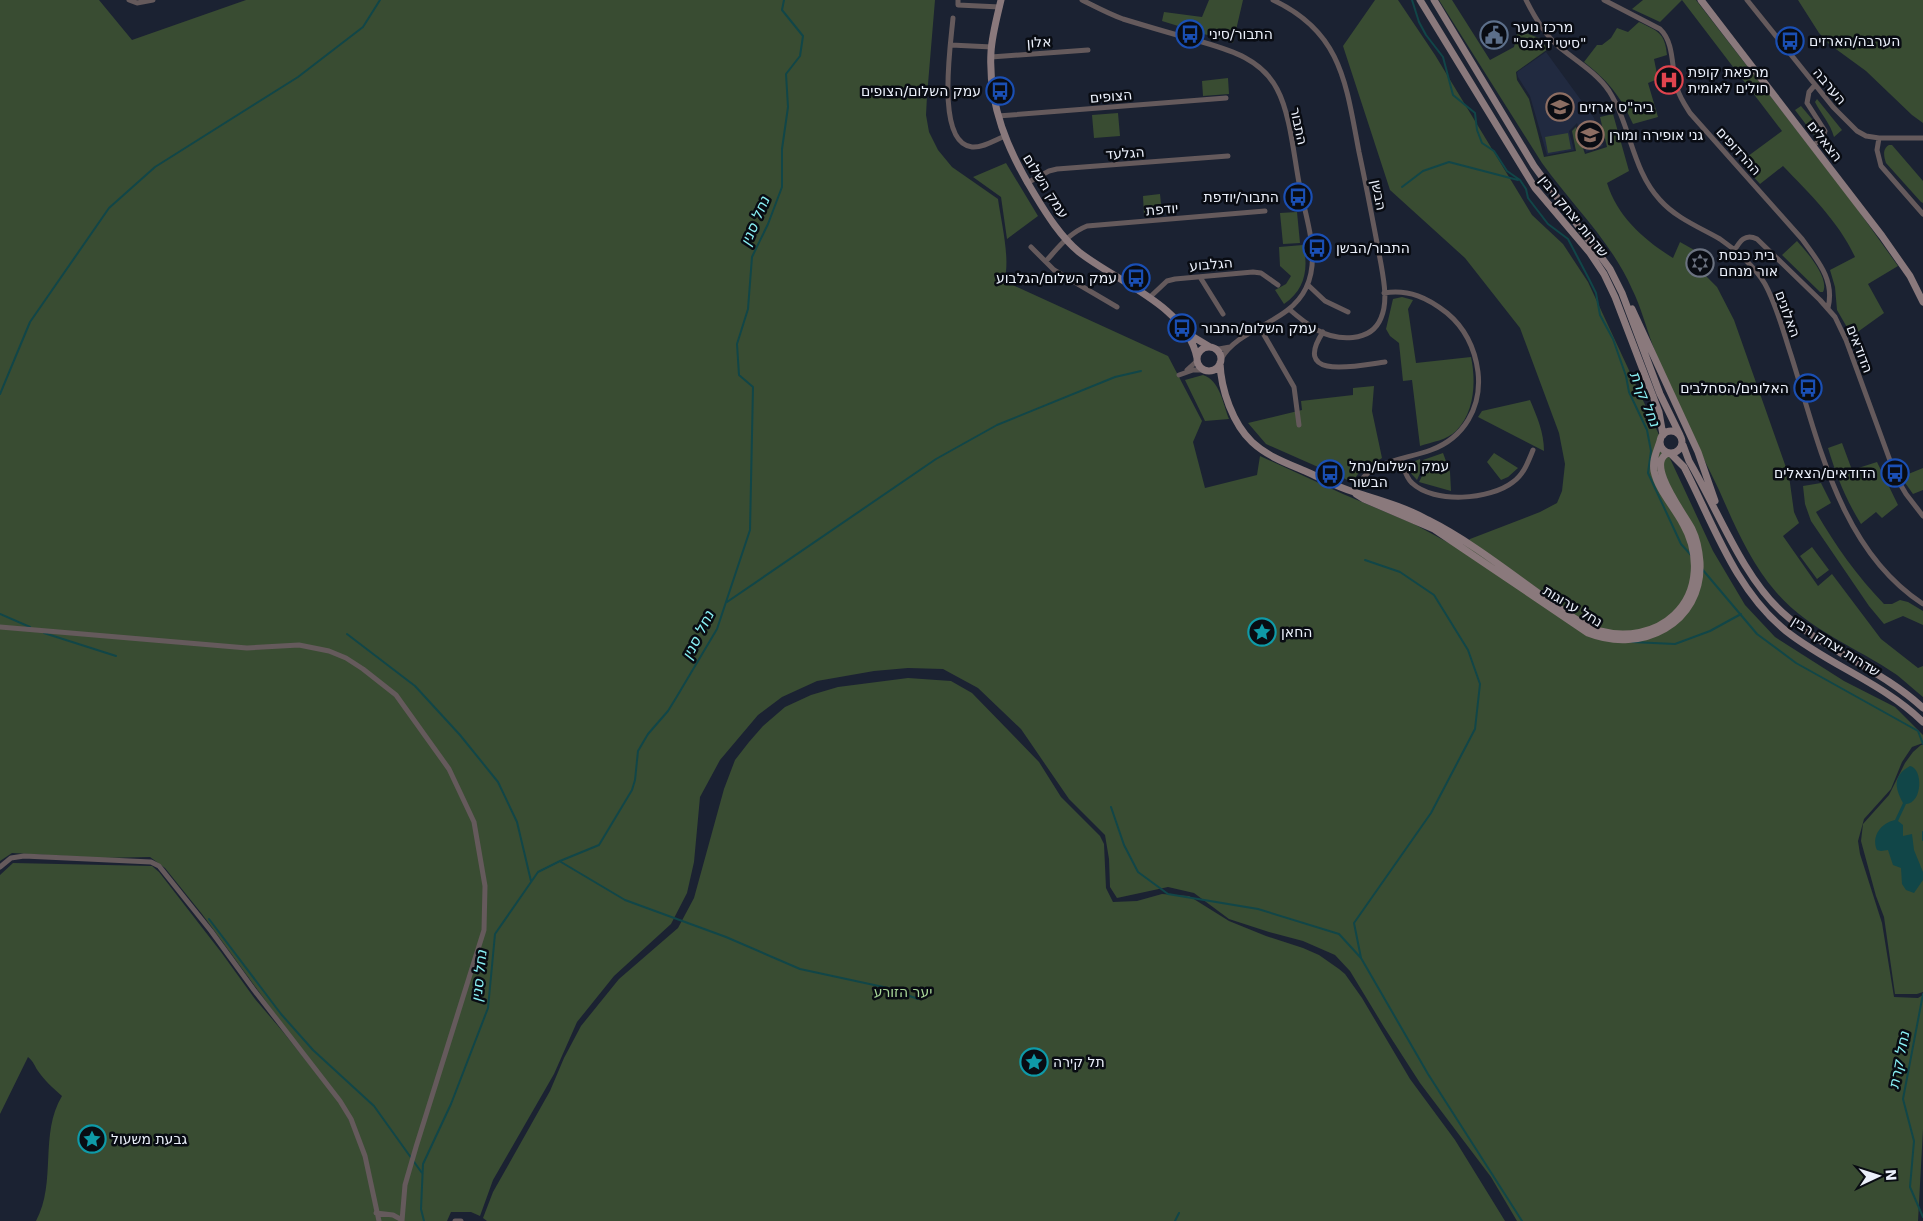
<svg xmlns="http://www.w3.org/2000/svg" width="1923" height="1221" font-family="'DejaVu Sans','Noto Sans Hebrew',sans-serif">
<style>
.built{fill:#212a40}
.green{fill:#394c32}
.water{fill:#114648}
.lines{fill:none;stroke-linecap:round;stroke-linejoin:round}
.stream{stroke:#114648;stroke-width:2}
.street{stroke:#655a5c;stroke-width:5}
.secondary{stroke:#8a797c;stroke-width:7}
.labels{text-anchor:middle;stroke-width:5;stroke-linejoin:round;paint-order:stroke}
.poi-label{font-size:14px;fill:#ebf0fb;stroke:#090c13;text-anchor:start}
.street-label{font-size:14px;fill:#ebf0fb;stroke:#090c13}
.park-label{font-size:14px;fill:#a9d799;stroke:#090c13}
.water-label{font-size:15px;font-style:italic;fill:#8af2f6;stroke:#090c13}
</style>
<rect width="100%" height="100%" fill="#1b2232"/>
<path class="built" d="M1546,52L1594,118L1603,146L1586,152L1577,123L1569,131L1574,150L1547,155L1530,96L1518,77L1517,72Z"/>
<path class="green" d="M0,0H99L132,40L246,0H935L927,96L926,115L929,132L938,150L952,167L998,199C1001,221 1011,261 1004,281L1168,356L1202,421L1193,442L1205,488L1257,475L1260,456L1343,494L1414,524L1460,549L1470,539L1540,512L1557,503L1562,491L1565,464L1559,433L1520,328L1465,258L1390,190L1343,46L1375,0H1398L1435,55L1532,215L1563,244L1588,282L1713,551L1745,605L1775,637L1844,681L1895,707L1923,735V743L1912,747L1902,762L1891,789L1864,819L1858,841L1860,854L1882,923L1894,997L1918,998L1923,995V1129L1918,1221H1517L1491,1177L1420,1083L1384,1027L1350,971L1335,955L1303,941L1269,932L1229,919L1194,893L1168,887L1117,898L1110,887L1109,859L1105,835L1069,799L1021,729L978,688L943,669L908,668L874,671L817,681L782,697L758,715L720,760L700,797L694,862L687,893L671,924L614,976L577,1022L554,1074L493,1180L480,1216L471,1212H451L447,1221H380L370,1170L352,1119L202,914L165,868L150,857L101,858L12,853L0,861Z
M1209,0H1243L1233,43L1162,21L1164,12L1202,17Z
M1439,0H1452L1490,60L1514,47L1518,30L1539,38L1548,49L1516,72L1517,80L1529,99L1544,157L1576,151L1572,131L1576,127L1585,154L1607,147L1600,117L1613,114L1629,171L1607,183C1617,216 1644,240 1673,258L1680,242L1696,251L1687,267L1696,277L1704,274L1717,287L1734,320L1789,476L1794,512L1799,523L1783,536L1818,586L1832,574L1881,639L1918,668L1923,666V697C1914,690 1906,682 1897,675C1856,647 1808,630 1776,592C1750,562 1735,526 1719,490C1696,442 1671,395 1653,346C1646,327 1641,307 1632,289C1611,241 1572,205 1542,163Z
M1643,0H1696L1853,203L1898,266L1868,284L1884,313L1852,336L1837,310L1835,287L1830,270L1855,257C1839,222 1809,193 1783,166L1760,184L1740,162L1782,131L1682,0L1660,22L1632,9Z
M1798,0H1923V123L1912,115L1866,71L1829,44L1819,33Z
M1639,22C1657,31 1665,32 1667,55L1654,59L1658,79L1648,83L1658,117L1633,124C1620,95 1608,81 1584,62L1597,45H1602L1611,38L1617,28L1628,32Z
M1228,78L1229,94L1203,96L1202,81Z
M1817,99L1842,130L1834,137C1830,123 1821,114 1815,102Z
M1801,106L1817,125V132L1814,135L1795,110Z
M1118,113L1120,136L1094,138L1092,115Z
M1568,133L1571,149L1548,153L1545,137Z
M1889,145H1892L1923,181V203L1921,202L1886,163C1884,157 1882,149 1889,145Z
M1006,163L1038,216L1007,239L1001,197L973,177Z
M1160,194L1162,214L1144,216L1143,196Z
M1297,212L1300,243L1283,244L1280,213Z
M1797,241C1806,251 1830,278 1823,292H1820L1782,255Z
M1303,245C1309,268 1305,290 1284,304L1275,290L1286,284L1291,276L1280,266L1279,247Z
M1402,297L1413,300L1408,309L1416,363L1471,357C1476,381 1475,412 1456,431C1447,440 1432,442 1420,446L1412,380L1403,381L1399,343L1390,336L1386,329L1393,299Z
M1203,375C1220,380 1223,404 1229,419L1205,421L1185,380Z
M1374,386L1372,411L1382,458L1361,470L1352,482L1266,444L1248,423L1302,410L1301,401L1353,395V388Z
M1530,400C1537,417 1544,432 1544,451L1478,417L1482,411Z
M1842,443L1852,470L1877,462L1898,505L1882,518L1876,512L1861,524C1846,500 1836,475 1828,448Z
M1443,453L1450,472L1451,491L1419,482L1424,472L1423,460Z
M1494,453L1518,468L1508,477L1501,480L1487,462Z
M1420,459L1421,471L1417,480L1409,471L1408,464Z
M1923,468V490L1913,494L1901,477Z
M1821,483L1831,503L1816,512C1835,545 1857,576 1884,604H1892L1900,600L1908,602L1923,611V625L1903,616L1884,624L1869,606L1811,521L1805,504L1803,486Z
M1812,547L1829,570L1817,579L1800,556Z
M908,678L951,681L972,693L1039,762L1061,797L1100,836L1104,844L1106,888L1113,902L1137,901L1162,894L1189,896L1229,921L1266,936L1303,948L1319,955L1339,969L1345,974L1362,998L1410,1079L1455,1140L1505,1221H487L483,1218L493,1192L550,1091L564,1058L581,1026L619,979L678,928L694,898L724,789L735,760L749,742L763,726L785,707L811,695L838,687Z
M1921,745H1923V992L1917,994H1895L1884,917L1876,896L1861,841L1863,824L1889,795L1905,763L1913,752Z
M13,863L152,866L159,872L221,952L255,999L284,1033L339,1102L349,1120L364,1156L379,1221H36C57,1182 39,1134 62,1096C53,1088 44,1080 38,1071C34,1065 34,1062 28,1057L0,1114V875Z"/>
<path class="water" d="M1910,766C1923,768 1923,803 1906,804L1898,821L1903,825V836L1912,834L1914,850L1923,872V880L1914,893L1906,890L1902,884L1901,868L1893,865L1888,850L1881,851L1877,850C1871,836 1881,823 1895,820L1903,803C1895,788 1892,776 1910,766Z"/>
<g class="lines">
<path class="stream" d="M1412,0L1419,22L1426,35L1443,57L1453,95L1475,113L1477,130L1482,143L1494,151L1507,171L1520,180L1526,189L1528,198L1548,224L1568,239L1589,279L1596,293L1600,315L1613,339L1626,376L1629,392L1647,430L1651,451L1648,473L1681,544L1691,555
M1402,187L1423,171L1449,162L1518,180
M0,394L30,322L109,208L155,167L298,77L363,27L380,0
M1365,560L1400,572L1434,595L1468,650L1480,684L1475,729L1431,813L1354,923L1361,958L1428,1074L1522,1221
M1702,569L1757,634L1796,663L1918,731L1923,744
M727,602L936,459L997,425L1115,377L1141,371
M0,614L30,627
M44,633L116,656
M347,634L415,686L460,735L498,782L517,822L531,881
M1632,642L1675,644L1710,631L1741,614
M1111,807L1124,845L1138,872L1168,894L1258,909L1339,934L1361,958
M1923,832V840
M561,862L625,900L726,937L800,969L888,988L918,999
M209,919L281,1014L313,1050L374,1106L422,1173
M1923,994L1903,1099L1914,1141L1910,1187L1923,1217
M424,1221L421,1209L423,1164L451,1104L488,1008L495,934L538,872L560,861L599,845L632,790L635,780L638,751L648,734L668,711L676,698L717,629L750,530L753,387L739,375L737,344L748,309L752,257L768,224L782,187V149L788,107L786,74L800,56L803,36L782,10L784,0
M1175,1221L1179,1213"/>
<path class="street" d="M129,0L137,3L153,0
M958,0V5L1000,7
M1082,0C1096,7 1109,14 1123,19C1146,26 1169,33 1192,39C1225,49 1260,56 1277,89C1291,115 1294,159 1300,188C1306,219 1321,257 1306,288C1289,324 1239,327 1221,359
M1273,0C1342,32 1346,84 1359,152C1367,189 1374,227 1381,264C1384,281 1388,302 1381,318C1371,343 1337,341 1317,330C1307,324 1298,317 1289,309
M1526,0C1534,16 1544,34 1558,46C1575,60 1597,73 1609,91C1631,126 1632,170 1660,200C1676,218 1699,227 1720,239C1736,250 1755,267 1765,284C1777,306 1783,331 1791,355C1819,443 1840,550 1923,604
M1604,0L1660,29C1675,43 1671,69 1677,88C1680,98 1685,105 1690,113L1802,239C1818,261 1835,280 1828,308
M1747,0L1833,107L1857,131L1866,136L1879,138H1923
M953,18C951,43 935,143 972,147C983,148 995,140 1005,136
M951,45L992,47
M991,57L1088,50
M998,116L1226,98
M1879,138L1877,150L1881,166L1923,214
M1813,146L1823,137L1825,131L1807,103L1809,92L1815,85
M1027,183L1049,171L1057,169L1228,156
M1031,247L1054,270L1117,307
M1734,251C1740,241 1745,233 1757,239L1820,300L1835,317L1846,340L1896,477L1906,494L1923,516
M1046,261C1058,248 1069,233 1087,226L1265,211
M1200,277L1223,314
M1308,285L1325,301L1348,312
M1149,298L1167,281L1175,279L1253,272L1261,273L1278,285
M1260,328L1294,387L1299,425
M1323,332C1290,382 1361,365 1385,362
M1214,348L1219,349L1230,347
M1187,370L1197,361
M1179,375L1193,370H1204
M1401,459C1404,467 1405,477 1412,483C1434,504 1490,500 1513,482C1524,474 1528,462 1533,450
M1354,492C1359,484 1364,474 1373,469C1390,459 1412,457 1431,450C1464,438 1482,407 1478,372C1475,349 1465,328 1447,313C1428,298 1409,289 1384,293
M0,627L247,648L299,645L329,651L346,658L363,669L396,695L449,769L474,822L485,886L484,930L416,1147L405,1185L402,1221
M0,867L11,858L24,856L151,862L159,866L211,931L254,990L340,1101L351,1119L365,1156L379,1221
M376,1213L393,1215L402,1220
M455,1221H461"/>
<path class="secondary" d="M1001,0C997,17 992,35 991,52C988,105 1008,151 1035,195C1047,215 1061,237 1079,252C1117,282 1187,306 1197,358
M1420,0L1535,188L1590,253L1604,274L1615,297L1659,412L1663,435
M1434,0L1534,166L1610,269L1622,293L1660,394L1680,435
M1701,0L1882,236L1910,276L1923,302
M1632,309L1698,452L1715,501
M1190,335L1210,347
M1197 359a12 12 0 1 1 24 0a12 12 0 1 1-24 0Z
M1220,363C1221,390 1233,424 1252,442C1267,456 1286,463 1305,471C1321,478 1337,487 1354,492C1379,500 1405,507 1428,520C1470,541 1510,573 1548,600C1564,611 1581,625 1600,631C1626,638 1655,633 1674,615C1700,591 1699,552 1683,524C1674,507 1658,490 1654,471C1652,460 1657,451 1660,441
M1660 442a11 11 0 1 1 22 0a11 11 0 1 1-22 0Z
M1683,445L1689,461C1717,508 1742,576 1782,612C1825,651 1881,669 1923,708
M1671,454L1684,467C1713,523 1735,590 1786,631C1829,665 1883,683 1923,722
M1356,494L1364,499L1434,529L1588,633C1641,654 1703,624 1700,562C1699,550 1697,539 1692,529C1685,515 1643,461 1669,453"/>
</g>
<defs>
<g id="bus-ring" transform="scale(1.4375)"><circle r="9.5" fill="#090c13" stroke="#1a4fb4" stroke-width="1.5"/><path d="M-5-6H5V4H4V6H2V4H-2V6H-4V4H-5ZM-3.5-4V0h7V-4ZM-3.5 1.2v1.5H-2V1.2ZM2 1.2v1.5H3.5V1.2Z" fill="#1a4fb4"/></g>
<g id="civic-ring" transform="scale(1.4375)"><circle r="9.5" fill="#090c13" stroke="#5c6f8a" stroke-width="1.5"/><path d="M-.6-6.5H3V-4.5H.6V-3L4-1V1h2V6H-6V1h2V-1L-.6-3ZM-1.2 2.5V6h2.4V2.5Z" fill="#5c6f8a"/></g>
<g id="hospital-ring" transform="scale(1.4375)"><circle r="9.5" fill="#090c13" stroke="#e0444e" stroke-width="1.5"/><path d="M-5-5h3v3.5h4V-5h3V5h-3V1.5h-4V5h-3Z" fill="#e0444e"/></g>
<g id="school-ring" transform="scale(1.4375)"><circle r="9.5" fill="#090c13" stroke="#8d6e63" stroke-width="1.5"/><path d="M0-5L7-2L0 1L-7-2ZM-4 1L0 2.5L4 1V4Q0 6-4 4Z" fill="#8d6e63"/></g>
<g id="synagogue-ring" transform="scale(1.4375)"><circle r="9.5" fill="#090c13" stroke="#6b7280" stroke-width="1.5"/><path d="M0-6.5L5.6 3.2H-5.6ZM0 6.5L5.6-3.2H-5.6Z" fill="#6b7280"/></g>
<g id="sight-ring" transform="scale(1.4375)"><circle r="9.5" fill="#090c13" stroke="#0f9aa8" stroke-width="1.5"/><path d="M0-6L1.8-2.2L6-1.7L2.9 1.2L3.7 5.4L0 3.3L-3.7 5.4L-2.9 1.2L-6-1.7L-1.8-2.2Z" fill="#0f9aa8"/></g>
</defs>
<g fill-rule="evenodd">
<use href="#bus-ring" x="1190" y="34"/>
<use href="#civic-ring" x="1494" y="35"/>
<use href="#bus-ring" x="1790" y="41"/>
<use href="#hospital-ring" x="1669" y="80"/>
<use href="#bus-ring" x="1000" y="91"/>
<use href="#school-ring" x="1560" y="107"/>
<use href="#school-ring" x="1590" y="135"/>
<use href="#bus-ring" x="1298" y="197"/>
<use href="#bus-ring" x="1317" y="248"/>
<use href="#synagogue-ring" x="1700" y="263"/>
<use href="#bus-ring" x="1136" y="278"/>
<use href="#bus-ring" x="1182" y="328"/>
<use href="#bus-ring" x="1808" y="388"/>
<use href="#bus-ring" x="1895" y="473"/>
<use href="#bus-ring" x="1330" y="474"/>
<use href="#sight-ring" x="1262" y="632"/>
<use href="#sight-ring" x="1034" y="1062"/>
<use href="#sight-ring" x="92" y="1139"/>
</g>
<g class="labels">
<g class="poi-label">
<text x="1513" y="32">מרכז נוער<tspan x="1513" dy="16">"סיטי דאנס"</tspan></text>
<text x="1209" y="39">התבור/סיני</text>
<text x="1809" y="46">הערבה/הארזים</text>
<text x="1688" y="77">מרפאת קופת<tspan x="1688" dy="16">חולים לאומית</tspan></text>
<text x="981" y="96" text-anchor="end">עמק השלום/הצופים</text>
<text x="1579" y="112">ביה"ס ארזים</text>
<text x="1609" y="140">גני אופירה ומורן</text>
<text x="1279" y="202" text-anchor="end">התבור/יודפת</text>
<text x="1336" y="253">התבור/הבשן</text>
<text x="1719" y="260">בית כנסת<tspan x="1719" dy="16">אור מנחם</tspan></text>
<text x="1117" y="283" text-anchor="end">עמק השלום/הגלבוע</text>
<text x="1201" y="333">עמק השלום/התבור</text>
<text x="1789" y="393" text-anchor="end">האלונים/הסחלבים</text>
<text x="1349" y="471">עמק השלום/נחל<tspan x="1349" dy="16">הבשור</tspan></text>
<text x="1876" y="478" text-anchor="end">הדודאים/הצאלים</text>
<text x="1281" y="637">החאן</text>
<text x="1053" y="1067">תל קירה</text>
<text x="111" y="1144">גבעת משעול</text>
</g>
<g class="street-label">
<text transform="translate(1039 42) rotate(-4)" y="5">אלון</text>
<text transform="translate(1830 86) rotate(50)" y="5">הערבה</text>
<text transform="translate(1111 96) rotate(-5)" y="5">הצופים</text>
<text transform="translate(1299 126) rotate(78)" y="5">התבור</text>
<text transform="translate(1825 141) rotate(52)" y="5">הצאלים</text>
<text transform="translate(1739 151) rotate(48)" y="5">ההרדופים</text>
<text transform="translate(1125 153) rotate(-4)" y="5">הגלעד</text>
<text transform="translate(1046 186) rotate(58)" y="5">עמק השלום</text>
<text transform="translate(1379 195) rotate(79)" y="5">הבשן</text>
<text transform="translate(1162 209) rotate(-5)" y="5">יודפת</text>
<text transform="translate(1574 216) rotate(51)" y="5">שדרות יצחק רבין</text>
<text transform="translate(1211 264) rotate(-5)" y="5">הגלבוע</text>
<text transform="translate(1788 314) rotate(70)" y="5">האלונים</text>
<text transform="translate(1860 349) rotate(69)" y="5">הדודאים</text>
<text transform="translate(1573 606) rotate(31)" y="5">נחל ערוגות</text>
<text transform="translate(1836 646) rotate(32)" y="5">שדרות יצחק רבין</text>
</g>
<g class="park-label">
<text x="903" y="997">יער הזורע</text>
</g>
<g class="water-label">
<text transform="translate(755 221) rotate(-67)" y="5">נחל סנין</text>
<text transform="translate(1645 399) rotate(68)" y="5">נחל קרת</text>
<text transform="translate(698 635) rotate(-63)" y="5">נחל סנין</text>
<text transform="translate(479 976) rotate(-84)" y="5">נחל סנין</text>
<text transform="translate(1899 1060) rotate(-79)" y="5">נחל קרת</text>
</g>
</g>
<g transform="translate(1878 1176) rotate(86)" stroke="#090c13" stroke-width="4" paint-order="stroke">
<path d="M0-4L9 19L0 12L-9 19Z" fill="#ebf0fb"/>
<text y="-8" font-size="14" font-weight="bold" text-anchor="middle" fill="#ebf0fb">N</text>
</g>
</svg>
